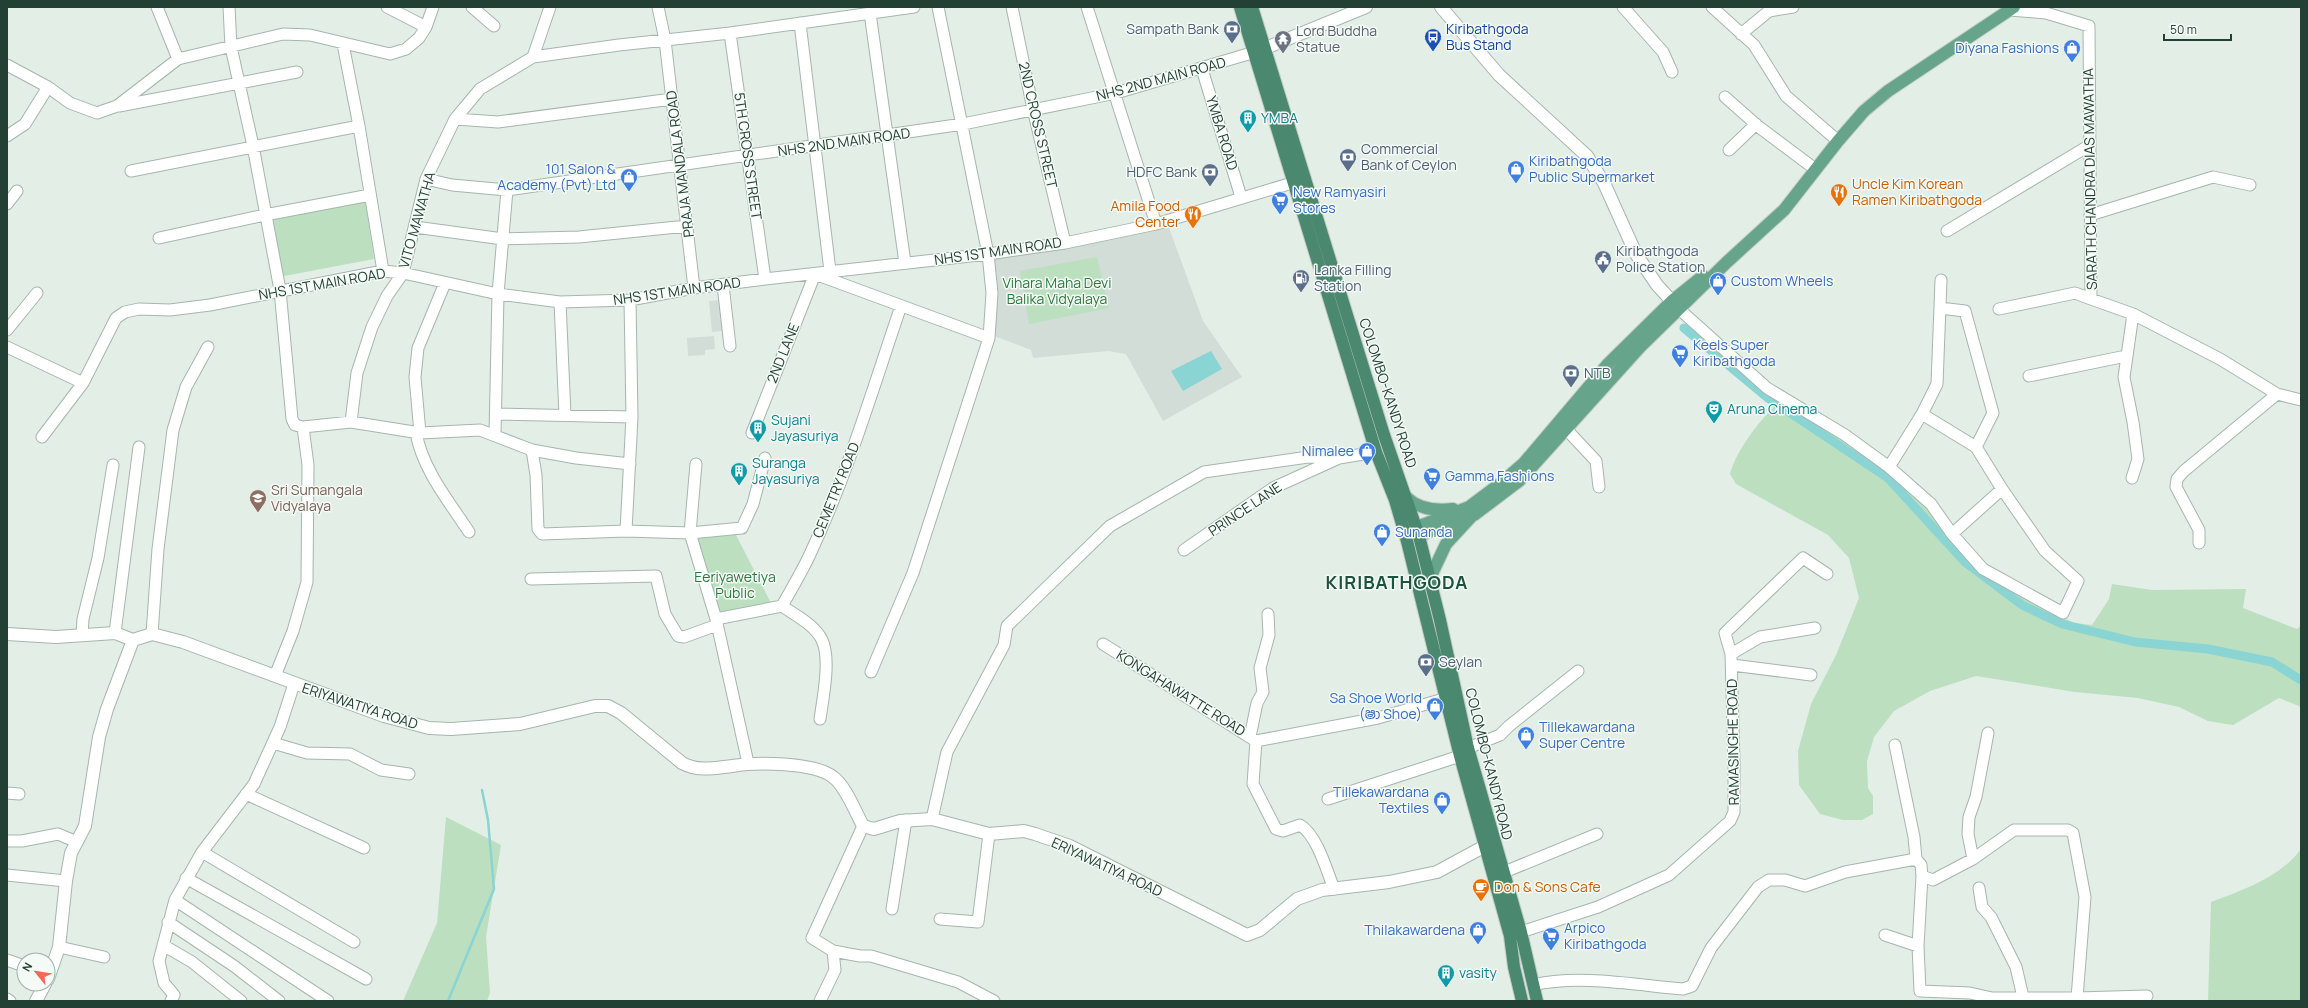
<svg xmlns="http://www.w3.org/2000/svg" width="2308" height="1008" font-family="Manrope,'Noto Sans Sinhala',sans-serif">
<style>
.built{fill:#d1ddd6}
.green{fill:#bcdfc0}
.water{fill:#8ad4d4}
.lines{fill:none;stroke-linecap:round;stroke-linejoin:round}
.stream{stroke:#8ad4d4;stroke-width:2.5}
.canal{stroke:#8ad4d4;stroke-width:9}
.minor-casing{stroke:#a5b6ad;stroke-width:13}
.tertiary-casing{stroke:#a5b6ad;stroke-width:14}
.primary-casing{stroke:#c1cac6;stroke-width:14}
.trunk-casing{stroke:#c1cac6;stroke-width:14}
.minor{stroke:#fff;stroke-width:11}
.tertiary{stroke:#fff;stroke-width:12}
.primary{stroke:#66a48b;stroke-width:12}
.trunk{stroke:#4a8870;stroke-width:12}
.labels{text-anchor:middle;stroke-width:3;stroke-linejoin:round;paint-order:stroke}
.service-label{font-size:14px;fill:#4e5e75;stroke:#f4faf6;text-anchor:start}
.transit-label{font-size:14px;fill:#164399;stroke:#f4faf6;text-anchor:start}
.worship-label{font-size:14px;fill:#5b616d;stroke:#f4faf6;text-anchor:start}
.shop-label{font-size:14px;fill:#366cbe;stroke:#f4faf6;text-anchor:start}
.street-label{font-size:14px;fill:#224033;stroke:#f4faf6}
.culture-label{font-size:14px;fill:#0d838f;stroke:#f4faf6;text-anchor:start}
.food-label{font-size:14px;fill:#c56008;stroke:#f4faf6;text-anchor:start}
.park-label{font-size:14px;fill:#2b783d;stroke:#f4faf6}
.education-label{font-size:14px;fill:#785e54;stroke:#f4faf6;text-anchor:start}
.district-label{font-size:18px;font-weight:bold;letter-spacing:1px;fill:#1d533e;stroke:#f4faf6}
</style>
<rect width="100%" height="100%" fill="#e3eee7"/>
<path class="built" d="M1168,225L1203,321L1242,377L1163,421L1126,354L1108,351L1033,358L1031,350L989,334L990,256Z
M720,300L723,331L712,332L709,301Z
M714,336L715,349L705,350V355L688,356L687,338Z"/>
<path class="green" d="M365,200L374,259L279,277L269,220Z
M1097,257L1109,308L1029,324L1020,271Z
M1782,400L1858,448L1912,490L1977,568L2007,588L2074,623L2092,625L2109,599L2112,584L2152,590L2246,589L2243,608L2297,629L2301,625V707L2279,698L2233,725L2208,721L2179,707L2138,698L2075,692L1976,676L1930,691L1894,711L1874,737L1867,761L1868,788L1873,796V814L1862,820H1843L1820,814L1799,785L1798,751L1811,704L1836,655L1859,598L1849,558L1828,535L1736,484L1730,474C1736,450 1762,416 1782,400Z
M736,535L771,603L720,615L696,538Z
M446,817L501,845L486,937L490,993L487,1001H403L437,923Z
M2301,849V1001H2208L2211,902C2243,890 2281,877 2301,849Z"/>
<path class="water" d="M1211,351L1222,369L1183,391L1171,371Z"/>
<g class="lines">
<path class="stream" d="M448,1001L494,889L488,820L482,790"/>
<path class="canal" d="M1684,328L1768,398L1888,478L1965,562L2022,605L2062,624L2135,642L2208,649L2272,662L2301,680"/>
<g class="minor-casing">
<path id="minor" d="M157,7L178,59
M229,7L231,47L253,146L280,290L292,419L295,425L303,427L351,422L420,433L480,430L532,450L536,475L538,529L542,534L626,531L690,533L742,528L753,504L765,458
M387,7L426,27
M472,7L494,26
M658,7L665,40L694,288
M1012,7L1033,109L1065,243
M1087,7L1156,224
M1623,7L1663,52L1672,72
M1712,7L1754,45L1786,96L1838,141
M2010,10L2046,13L2089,26L2091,299L2133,314L2220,359L2277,394L2301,400
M870,13L905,263
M800,23L830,271
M730,33L765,279
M1741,34L1769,11L1793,7
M343,44L359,126
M533,57L619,45L730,33L914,7
M7,65L48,87L70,103L97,113L117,106L178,59L283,34L310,35L390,54L406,49L419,38L426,27L433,7
M1202,69L1241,197
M1725,97L1759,127L1815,169
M119,106L297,72
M455,119L498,122L672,99
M7,136L25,124L48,87
M1729,150L1756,124
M131,171L359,126L383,271
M426,179L452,185L507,190L963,124L1116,93L1255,52
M7,204L17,191
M2090,215L2213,177L2250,185
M415,227L503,239L579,237L687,226
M1947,231L2090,145
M159,238L265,215L370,195
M723,285L730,346
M560,302L565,415
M1940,308L1965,311L1993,413L1976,447
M1679,309L1767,388L1845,435L1889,467L1931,504L1952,534L1983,569L2063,613L2078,581L2045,551L2002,489L1952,534
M1999,309L2075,293L2091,299
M7,330L37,293
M7,347L83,383
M2029,376L2126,356
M496,414L632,417L630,300
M1922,414L1937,384L1941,280
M351,422L357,373L372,327L387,296L403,273L426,179L455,119L480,89L533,57L550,7
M1566,429L1596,461L1599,487
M416,433C423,470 448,500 469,532
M420,433L415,377L418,348L445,283
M752,433L815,274L989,338
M495,435L498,294L507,190
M42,437L83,383L116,318L125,312L139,309L170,310L210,305L383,271L403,273L498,294L560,302L630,300L694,288L765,279L988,254L1065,243L1156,224L1302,180
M532,450L576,458L630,464
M696,464L690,533L716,619L748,763
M1889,467L1922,414L1976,447L2002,489
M2132,478L2138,459L2133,422L2124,377L2133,314
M626,531L632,417
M2199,543V530L2176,487L2177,479L2184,471L2277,394
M1184,550L1273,488L1339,458L1376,452
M531,579L656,576L665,614L678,636L684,637L717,625
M782,606C795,615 815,625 822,640C831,659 823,698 820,719
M716,619L782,606C792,588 803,570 811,552C848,473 873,388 901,306
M115,633L139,447
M152,634L158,549L173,430L186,387L208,347
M82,635L83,619L98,558L113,465
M1103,644L1256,741L1378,718L1447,698
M1731,654L1725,633L1803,558L1827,574
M1732,665L1811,675
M871,672L913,573L989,338L992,293L988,254L938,7
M275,676L293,631L307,582L308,465L303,427
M1250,737L1257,703L1263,692L1260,668L1269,635L1268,614
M1256,741L1253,784L1276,829L1283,831L1300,825C1317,835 1327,871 1334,889
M273,743L307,753L350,754L381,770L409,774
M1895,745L1914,837L1916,859
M1468,748L1500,735L1509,726L1578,671
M7,793L19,794
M246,794L364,848
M1328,799L1460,756
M932,819L947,752L1004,645L1007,626L1110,526L1204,472L1308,457L1339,458
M7,841H22L58,834L77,842
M202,852L354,942
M1973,859L1968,834L1969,817L1976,797L1988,733
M1502,873L1597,834
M7,875L66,881
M1922,876L1918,946L1920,991L1970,993L1992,998H2077L2147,996
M186,878L366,979
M1979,888L1982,907L1991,917L2016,967L2023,997
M175,900L328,1001
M892,909L906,820
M940,919L978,922L989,834
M168,922L234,966L279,1001
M1521,932L1598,907L1669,875L1730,821L1734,812V764L1731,654L1760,637L1815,628
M1885,935L1918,946
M163,945L192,962L241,1001
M59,947L104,957
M833,951L860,956H871L958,982L994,1001
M7,960L24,966
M1533,985C1578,974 1636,985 1683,989L1692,986L1711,948L1758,887L1769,880H1785L1805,886L1845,872L1916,859L1921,865L1922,876L1933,880L1973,859L2014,830H2068L2073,833L2085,897L2077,998
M7,999L10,1001
M171,1001L174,995L164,983L159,961L175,900L202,852L254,784L280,727L294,684
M820,1001L835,970L833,951L812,938L863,826"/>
</g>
<g class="tertiary-casing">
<path id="tertiary" d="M1441,7L1499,75L1587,156L1604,183L1636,254L1657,285L1679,309
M1256,52L1366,7
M7,634L56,637L115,633L133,640L152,634L183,642L384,716L429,728L451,729L520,724L595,706H608L621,713L682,763C699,772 714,768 732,766C756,762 814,762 833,777C845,785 856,813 863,826L874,829L900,821L932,819L989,834L1024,831L1035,834L1070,846L1247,935L1260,930L1297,899L1322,890L1389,882L1437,872L1485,846
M48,979L59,947L66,881L71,853L85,826L99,737L107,709L133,640
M36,1001L45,984"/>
</g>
<g class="primary-casing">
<path id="primary" d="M1406,497C1418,509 1436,511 1453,509
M1404,532L1469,507L1501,483L1524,463L1608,364L1672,301L1703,276
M1419,536L1456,520L1474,515L1519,481L1640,347L1727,262L1784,210L1838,141L1864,111L1888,91L2014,7
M1430,578L1446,544L1471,517"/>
</g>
<g class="trunk-casing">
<path id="trunk" d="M1240,7L1376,452L1395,500L1407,541L1460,756L1510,936L1514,967L1522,1001
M1252,7L1384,435L1419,536L1440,620L1468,748L1521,932L1537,1001"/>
</g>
<use href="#minor" class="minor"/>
<use href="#tertiary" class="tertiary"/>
<use href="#primary" class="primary"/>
<use href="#trunk" class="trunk"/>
</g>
<defs>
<g id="bank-pin" transform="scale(0.9)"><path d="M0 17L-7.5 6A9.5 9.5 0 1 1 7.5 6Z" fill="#5c6f8a" stroke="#f4faf6"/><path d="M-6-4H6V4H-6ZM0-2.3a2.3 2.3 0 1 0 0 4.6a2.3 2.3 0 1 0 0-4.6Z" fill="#fff"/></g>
<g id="bus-pin" transform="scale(0.9)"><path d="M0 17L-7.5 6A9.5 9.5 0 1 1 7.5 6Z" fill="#1a4fb4" stroke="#f4faf6"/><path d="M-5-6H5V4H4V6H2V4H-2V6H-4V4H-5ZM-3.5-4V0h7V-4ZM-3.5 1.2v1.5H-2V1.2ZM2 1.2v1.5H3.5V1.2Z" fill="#fff"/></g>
<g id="temple-pin" transform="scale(0.9)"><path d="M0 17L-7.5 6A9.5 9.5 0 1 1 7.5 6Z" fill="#6b7280" stroke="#f4faf6"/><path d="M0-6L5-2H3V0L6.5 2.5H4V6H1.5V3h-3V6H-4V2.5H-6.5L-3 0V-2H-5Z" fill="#fff"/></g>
<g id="shop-pin" transform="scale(0.9)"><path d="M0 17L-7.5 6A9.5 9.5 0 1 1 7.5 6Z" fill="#3f7fe0" stroke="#f4faf6"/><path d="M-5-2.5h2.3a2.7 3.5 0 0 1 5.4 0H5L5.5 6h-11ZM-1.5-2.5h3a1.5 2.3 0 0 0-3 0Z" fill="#fff"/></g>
<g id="building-pin" transform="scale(0.9)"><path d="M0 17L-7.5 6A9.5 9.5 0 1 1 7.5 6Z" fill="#0f9aa8" stroke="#f4faf6"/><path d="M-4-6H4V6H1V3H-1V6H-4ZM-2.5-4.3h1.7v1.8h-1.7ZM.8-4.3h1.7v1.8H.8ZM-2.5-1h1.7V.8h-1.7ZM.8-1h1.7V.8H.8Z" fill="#fff"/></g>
<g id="restaurant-pin" transform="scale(0.9)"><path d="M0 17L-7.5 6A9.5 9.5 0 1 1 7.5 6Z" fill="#e8710a" stroke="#f4faf6"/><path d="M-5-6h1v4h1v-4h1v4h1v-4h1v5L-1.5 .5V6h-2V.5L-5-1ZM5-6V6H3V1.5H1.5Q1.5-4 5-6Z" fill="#fff"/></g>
<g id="supermarket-pin" transform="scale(0.9)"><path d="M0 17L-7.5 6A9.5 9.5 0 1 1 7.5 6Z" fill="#3f7fe0" stroke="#f4faf6"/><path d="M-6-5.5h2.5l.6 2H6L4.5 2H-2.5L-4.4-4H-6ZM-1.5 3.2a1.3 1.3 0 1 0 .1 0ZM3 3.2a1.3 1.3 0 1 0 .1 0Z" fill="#fff"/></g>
<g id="civic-pin" transform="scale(0.9)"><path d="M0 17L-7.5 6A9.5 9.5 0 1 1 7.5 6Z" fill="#5c6f8a" stroke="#f4faf6"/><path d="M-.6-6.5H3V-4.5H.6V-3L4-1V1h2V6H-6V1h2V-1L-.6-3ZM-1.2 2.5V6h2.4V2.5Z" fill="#fff"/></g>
<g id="fuel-pin" transform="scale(0.9)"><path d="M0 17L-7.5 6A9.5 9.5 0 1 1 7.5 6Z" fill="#5c6f8a" stroke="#f4faf6"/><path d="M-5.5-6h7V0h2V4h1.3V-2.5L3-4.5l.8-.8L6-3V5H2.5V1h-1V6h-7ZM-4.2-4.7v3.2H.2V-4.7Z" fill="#fff"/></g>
<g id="theatre-pin" transform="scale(0.9)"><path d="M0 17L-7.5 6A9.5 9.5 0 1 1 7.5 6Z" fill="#0f9aa8" stroke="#f4faf6"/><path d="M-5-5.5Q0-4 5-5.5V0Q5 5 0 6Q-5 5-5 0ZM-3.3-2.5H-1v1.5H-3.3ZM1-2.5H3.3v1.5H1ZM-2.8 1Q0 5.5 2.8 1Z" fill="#fff"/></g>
<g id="school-pin" transform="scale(0.9)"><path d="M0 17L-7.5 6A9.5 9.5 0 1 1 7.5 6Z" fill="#8d6e63" stroke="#f4faf6"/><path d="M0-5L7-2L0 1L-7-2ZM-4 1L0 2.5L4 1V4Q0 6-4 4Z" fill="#fff"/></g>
<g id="cafe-pin" transform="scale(0.9)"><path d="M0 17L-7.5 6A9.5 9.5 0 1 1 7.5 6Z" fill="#e8710a" stroke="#f4faf6"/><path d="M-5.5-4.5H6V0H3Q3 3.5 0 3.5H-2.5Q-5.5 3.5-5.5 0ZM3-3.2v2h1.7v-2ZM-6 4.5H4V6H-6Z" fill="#fff"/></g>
</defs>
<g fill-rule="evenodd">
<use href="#bank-pin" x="1232" y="29"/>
<use href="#bus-pin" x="1433" y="37"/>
<use href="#temple-pin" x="1283" y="39"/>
<use href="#shop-pin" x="2072" y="48"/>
<use href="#building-pin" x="1248" y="118"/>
<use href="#bank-pin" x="1348" y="157"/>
<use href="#shop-pin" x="1516" y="169"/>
<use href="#bank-pin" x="1210" y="172"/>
<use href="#shop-pin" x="629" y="177"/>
<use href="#restaurant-pin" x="1839" y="192"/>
<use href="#supermarket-pin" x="1280" y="200"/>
<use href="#restaurant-pin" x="1193" y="214"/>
<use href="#civic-pin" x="1603" y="259"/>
<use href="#fuel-pin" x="1301" y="278"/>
<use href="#shop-pin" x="1718" y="281"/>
<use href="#supermarket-pin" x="1680" y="353"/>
<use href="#bank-pin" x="1571" y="373"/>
<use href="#theatre-pin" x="1714" y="409"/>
<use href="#building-pin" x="758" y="428"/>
<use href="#shop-pin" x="1367" y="451"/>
<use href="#building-pin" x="739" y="471"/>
<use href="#supermarket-pin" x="1432" y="476"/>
<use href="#school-pin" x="258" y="498"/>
<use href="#shop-pin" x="1382" y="532"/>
<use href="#bank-pin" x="1426" y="662"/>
<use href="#shop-pin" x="1435" y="706"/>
<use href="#shop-pin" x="1526" y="735"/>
<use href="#shop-pin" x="1442" y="800"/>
<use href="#cafe-pin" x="1481" y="887"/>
<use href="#shop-pin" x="1478" y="930"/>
<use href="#supermarket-pin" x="1551" y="936"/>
<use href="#building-pin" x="1446" y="973"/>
</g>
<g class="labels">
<g class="service-label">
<text x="1219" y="34" text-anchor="end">Sampath Bank</text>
<text x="1361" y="154">Commercial<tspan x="1361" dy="16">Bank of Ceylon</tspan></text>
<text x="1197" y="177" text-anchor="end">HDFC Bank</text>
<text x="1616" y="256">Kiribathgoda<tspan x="1616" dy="16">Police Station</tspan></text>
<text x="1314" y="275">Lanka Filling<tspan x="1314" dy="16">Station</tspan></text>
<text x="1584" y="378">NTB</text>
<text x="1439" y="667">Seylan</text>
</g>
<g class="transit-label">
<text x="1446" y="34">Kiribathgoda<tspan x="1446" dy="16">Bus Stand</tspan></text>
</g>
<g class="worship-label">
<text x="1296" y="36">Lord Buddha<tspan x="1296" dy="16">Statue</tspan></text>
</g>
<g class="shop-label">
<text x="2059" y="53" text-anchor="end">Diyana Fashions</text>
<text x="1529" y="166">Kiribathgoda<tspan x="1529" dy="16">Public Supermarket</tspan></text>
<text x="616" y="174" text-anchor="end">101 Salon &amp;<tspan x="616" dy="16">Academy (Pvt) Ltd</tspan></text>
<text x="1293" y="197">New Ramyasiri<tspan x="1293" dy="16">Stores</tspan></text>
<text x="1731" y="286">Custom Wheels</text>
<text x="1693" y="350">Keels Super<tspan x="1693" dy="16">Kiribathgoda</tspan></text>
<text x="1354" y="456" text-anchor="end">Nimalee</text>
<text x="1445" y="481">Gamma Fashions</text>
<text x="1395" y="537">Sunanda</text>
<text x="1422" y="703" text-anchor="end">Sa Shoe World<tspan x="1422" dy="16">(ෂා Shoe)</tspan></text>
<text x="1539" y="732">Tillekawardana<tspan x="1539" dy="16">Super Centre</tspan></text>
<text x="1429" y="797" text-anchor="end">Tillekawardana<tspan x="1429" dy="16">Textiles</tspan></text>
<text x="1564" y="933">Arpico<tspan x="1564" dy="16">Kiribathgoda</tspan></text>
<text x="1465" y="935" text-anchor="end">Thilakawardena</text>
</g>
<g class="street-label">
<text transform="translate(1161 79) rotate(-15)" y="5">NHS 2ND MAIN ROAD</text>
<text transform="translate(1038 125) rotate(77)" y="5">2ND CROSS STREET</text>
<text transform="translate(1222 133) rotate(73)" y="5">YMBA ROAD</text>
<text transform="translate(844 142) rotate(-8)" y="5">NHS 2ND MAIN ROAD</text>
<text transform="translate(748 156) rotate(82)" y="5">5TH CROSS STREET</text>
<text transform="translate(680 164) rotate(-97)" y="5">PRAJA MANDALA ROAD</text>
<text transform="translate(2090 179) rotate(-91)" y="5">SARATH CHANDRA DIAS MAWATHA</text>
<text transform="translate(417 220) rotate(-74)" y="5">VITO MAWATHA</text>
<text transform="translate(998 251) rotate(-8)" y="5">NHS 1ST MAIN ROAD</text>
<text transform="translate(322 284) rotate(-10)" y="5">NHS 1ST MAIN ROAD</text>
<text transform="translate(677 291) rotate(-8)" y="5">NHS 1ST MAIN ROAD</text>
<text transform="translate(783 353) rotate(-68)" y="5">2ND LANE</text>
<text transform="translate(1388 393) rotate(72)" y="5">COLOMBO-KANDY ROAD</text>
<text transform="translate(836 490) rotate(-68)" y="5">CEMETRY ROAD</text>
<text transform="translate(1245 509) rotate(-34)" y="5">PRINCE LANE</text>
<text transform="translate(1181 693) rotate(32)" y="5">KONGAHAWATTE ROAD</text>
<text transform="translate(360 706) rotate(18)" y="5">ERIYAWATIYA ROAD</text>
<text transform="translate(1733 742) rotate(-91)" y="5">RAMASINGHE ROAD</text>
<text transform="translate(1489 764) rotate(76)" y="5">COLOMBO-KANDY ROAD</text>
<text transform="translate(1107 867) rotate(25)" y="5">ERIYAWATIYA ROAD</text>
</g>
<g class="culture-label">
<text x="1261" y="123">YMBA</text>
<text x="1727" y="414">Aruna Cinema</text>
<text x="771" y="425">Sujani<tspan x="771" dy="16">Jayasuriya</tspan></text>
<text x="752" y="468">Suranga<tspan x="752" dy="16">Jayasuriya</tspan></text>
<text x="1459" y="978">vasity</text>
</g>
<g class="food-label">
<text x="1852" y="189">Uncle Kim Korean<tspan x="1852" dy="16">Ramen Kiribathgoda</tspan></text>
<text x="1180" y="211" text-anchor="end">Amila Food<tspan x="1180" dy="16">Center</tspan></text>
<text x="1494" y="892">Don &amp; Sons Cafe</text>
</g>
<g class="park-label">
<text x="1057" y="288">Vihara Maha Devi<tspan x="1057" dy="16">Balika Vidyalaya</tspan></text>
<text x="735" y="582">Eeriyawetiya<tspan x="735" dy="16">Public</tspan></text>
</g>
<g class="education-label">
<text x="271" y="495">Sri Sumangala<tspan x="271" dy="16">Vidyalaya</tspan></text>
</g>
<g class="district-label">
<text x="1397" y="589">KIRIBATHGODA</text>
</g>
</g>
<rect width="2308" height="1008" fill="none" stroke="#224033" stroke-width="16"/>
<g transform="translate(36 972) rotate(300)"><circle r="19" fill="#f4faf6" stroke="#a0b0a8"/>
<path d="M0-3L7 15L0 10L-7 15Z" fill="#f66859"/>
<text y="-6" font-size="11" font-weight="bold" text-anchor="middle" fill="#224033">N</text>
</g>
<path d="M2164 34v6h67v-6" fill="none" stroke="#224033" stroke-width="2"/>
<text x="2170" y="34" font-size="12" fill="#224033" stroke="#f4faf6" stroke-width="3" paint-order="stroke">50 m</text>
</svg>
